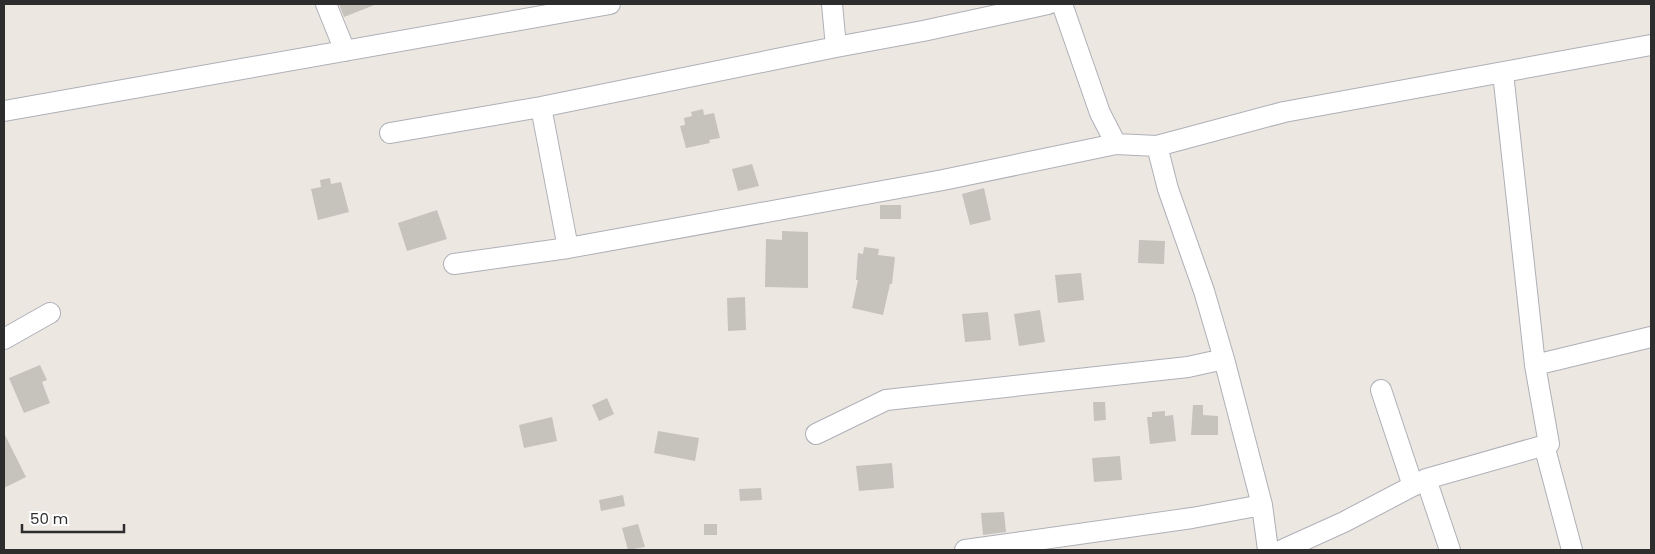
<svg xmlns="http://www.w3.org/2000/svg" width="1655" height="554" font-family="Poppins,sans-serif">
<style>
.building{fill:#c6c2bc}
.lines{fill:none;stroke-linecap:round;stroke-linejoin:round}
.minor-casing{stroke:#aeb0b8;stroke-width:22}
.minor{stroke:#fff;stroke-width:20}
</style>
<rect width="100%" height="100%" fill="#ede7e2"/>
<path class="building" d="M339,4H377L344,17Z
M703,109L704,115L714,113L720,138L709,140L710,143L686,148L680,126L685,125L684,118L692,116L691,112Z
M752,164L759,186L738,191L732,169Z
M330,178L331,184L341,182L349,212L318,220L311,189L321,187L320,180Z
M984,188L991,220L970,225L962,194Z
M880,205H901V219H880Z
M437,210L447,239L407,251L398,223Z
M782,231L808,232V288L765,287L766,239L782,240Z
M1139,240L1165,241L1164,264L1138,263Z
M864,247L879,249L878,255L895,257L892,284H890L883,315L852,308L858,280H856L858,253L863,254Z
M1081,273L1084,300L1058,303L1055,275Z
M745,297L746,330L728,331L727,298Z
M1040,310L1045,342L1019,346L1014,314Z
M988,312L991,340L965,342L962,314Z
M40,365L47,380L42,382L50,403L24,413L9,378Z
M607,398L614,414L599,421L592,405Z
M1093,402H1105L1106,420L1094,421Z
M1193,405H1203V415L1218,416V435H1191Z
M1165,411V416L1173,415L1176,441L1150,444L1147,417H1152V412Z
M552,417L557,441L524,448L519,425Z
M658,431L699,438L695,461L654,453Z
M4,433L26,477L4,488Z
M1120,456L1122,480L1094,482L1092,458Z
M892,463L894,488L859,491L856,466Z
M761,488L762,500L740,501L739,489Z
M623,495L625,506L601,511L599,500Z
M1004,512L1006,532L983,535L981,513Z
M638,524L645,547L628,550L622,528Z
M704,524H717V535H704Z"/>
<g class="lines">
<g class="minor-casing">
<path id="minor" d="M326,4L345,51
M832,4L836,47
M1062,4L1100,113L1116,144
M541,107L568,248
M4,111L610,4
M390,133L541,107L836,47L923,31L1048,4
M1157,146L1168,189L1204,291L1224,359L1262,505L1268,550
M454,264L568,248L943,180L1116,144L1157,146L1284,112L1651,45
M4,339L50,313
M1535,365L1651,337
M1381,390L1413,486
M816,434L886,400L1188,367L1224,359
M1544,445L1572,550
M1426,479L1450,550
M965,550L1192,518L1262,505
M1282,550L1344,522L1426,479L1549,444L1535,365L1503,73"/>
</g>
<use href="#minor" class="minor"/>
</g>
<rect width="1655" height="554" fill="none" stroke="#2d2d2d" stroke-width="10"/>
<path d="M22 524v8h102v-8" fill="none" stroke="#2d2d2d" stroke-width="2.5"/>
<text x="30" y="524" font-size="15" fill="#2d2d2d" stroke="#ffffff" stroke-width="4" paint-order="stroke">50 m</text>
</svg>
